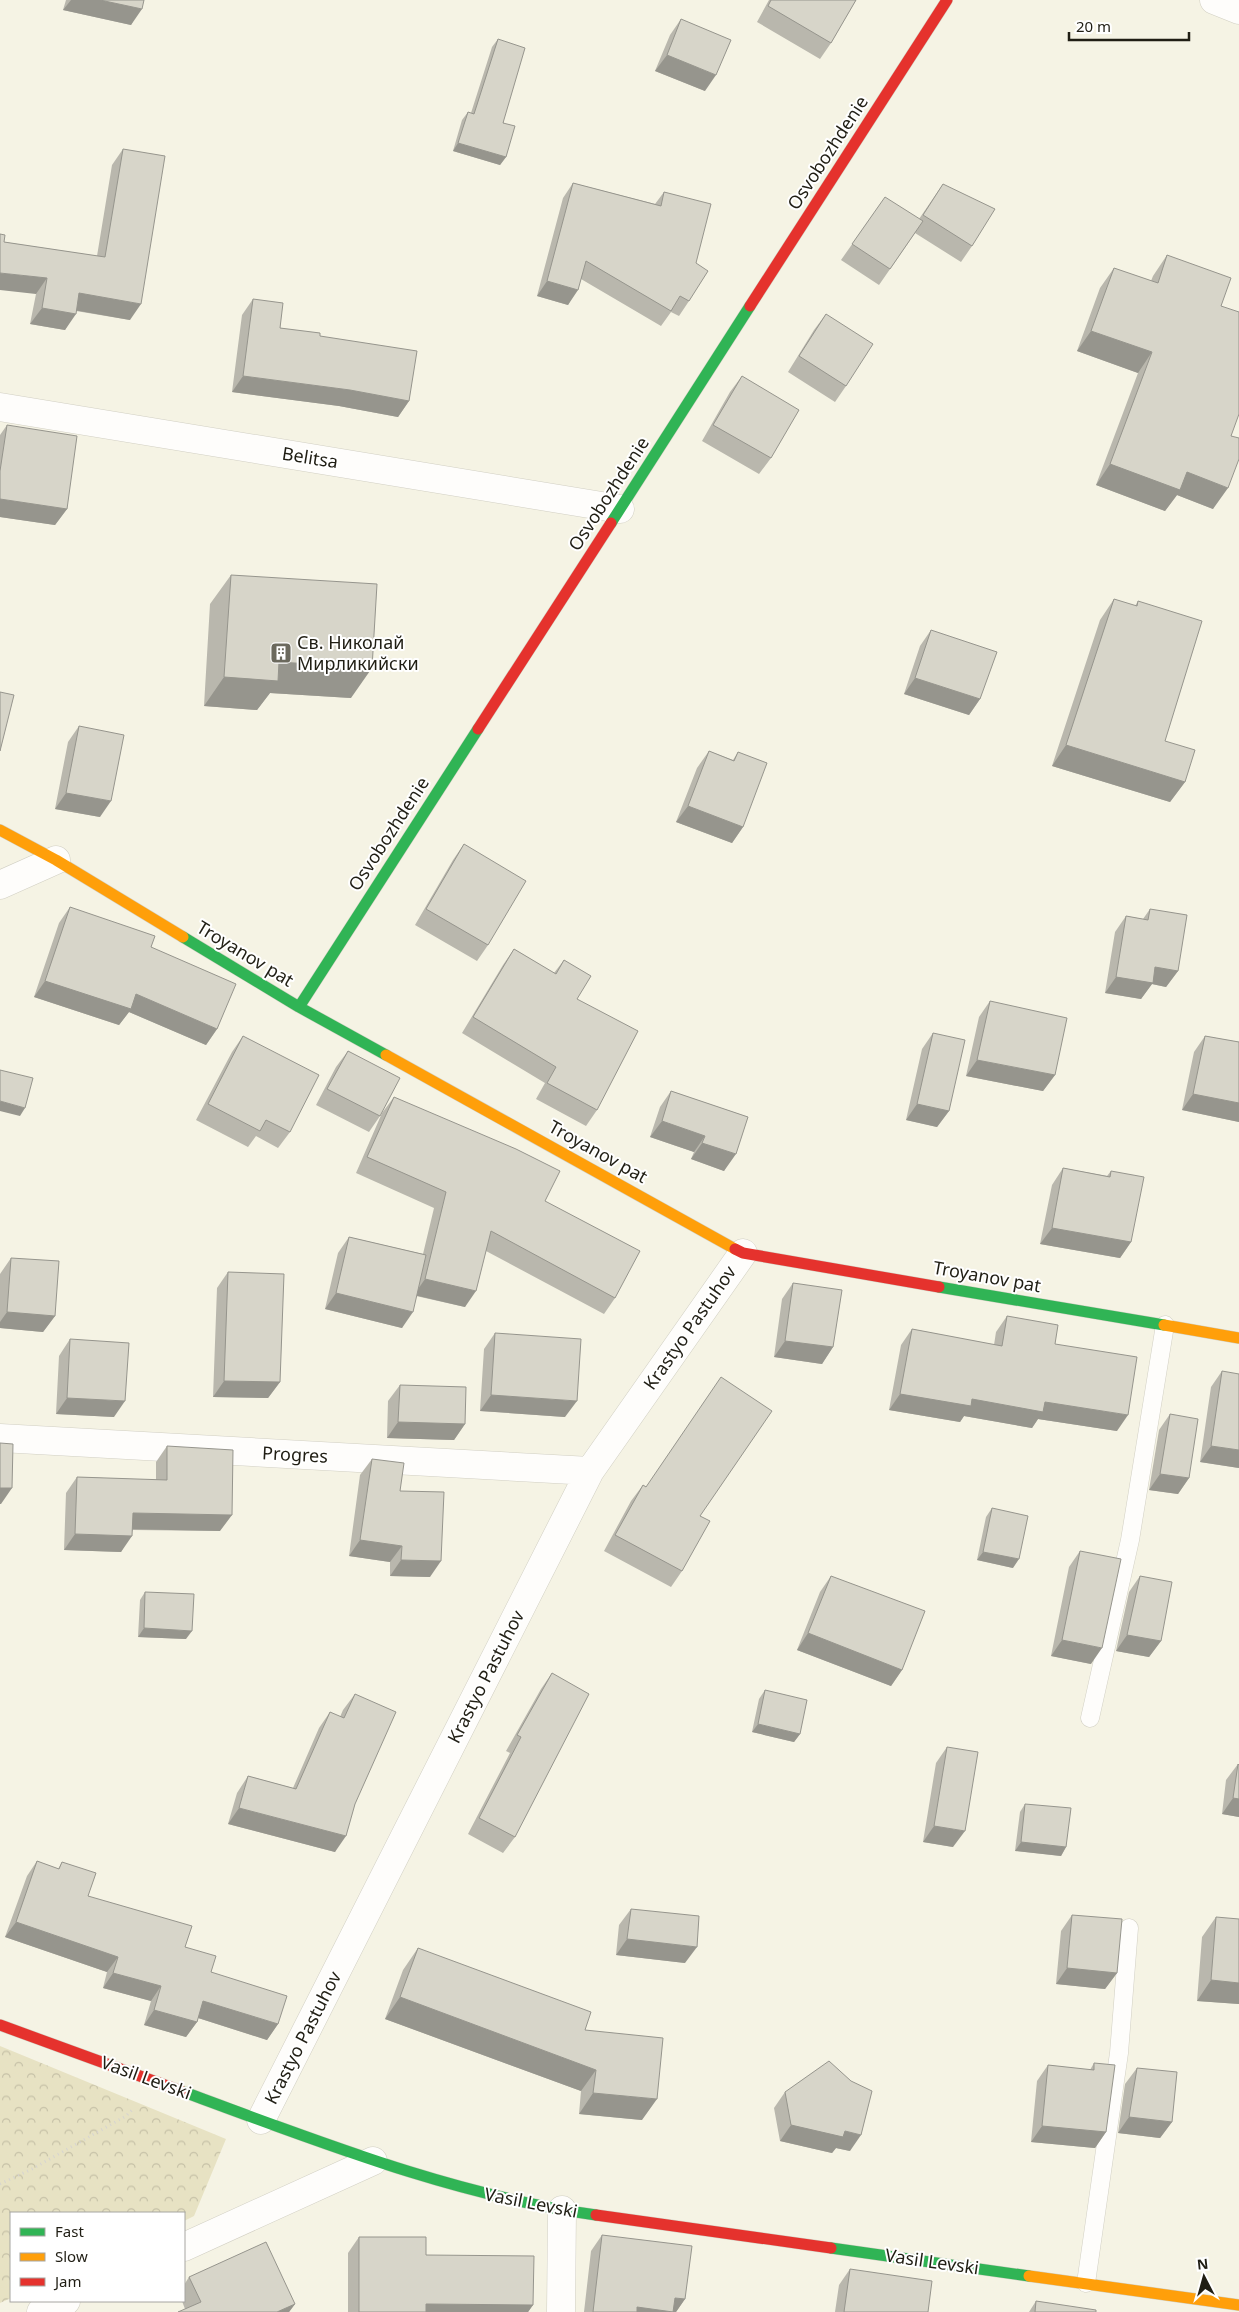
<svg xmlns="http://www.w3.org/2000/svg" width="1239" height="2312" font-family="'Noto Sans',sans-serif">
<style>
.park{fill:url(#park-crowns)}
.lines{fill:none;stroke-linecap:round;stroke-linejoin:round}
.lane-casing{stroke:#d1cfc3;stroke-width:19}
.street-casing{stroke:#d1cfc3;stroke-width:29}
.fast-casing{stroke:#d1cfc3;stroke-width:12}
.slow-casing{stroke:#d1cfc3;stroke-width:12}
.jam-casing{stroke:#d1cfc3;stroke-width:12}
.path{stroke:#d6d4d0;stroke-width:3;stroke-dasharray:1 4;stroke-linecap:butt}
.lane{stroke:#fefdfb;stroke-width:18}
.street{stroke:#fefdfb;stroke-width:28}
.fast{stroke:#30b455;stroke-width:11}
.slow{stroke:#ff9f0a;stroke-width:11}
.jam{stroke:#e5322d;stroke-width:11}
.wall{fill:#b9b7ad}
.shaded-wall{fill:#96958d}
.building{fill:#d7d5c9;stroke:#96958d}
.labels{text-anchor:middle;stroke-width:4;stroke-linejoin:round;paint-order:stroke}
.street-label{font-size:18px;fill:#201e14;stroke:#fff}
.poi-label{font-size:18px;fill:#201e14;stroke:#fff;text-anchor:start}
</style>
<defs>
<pattern id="park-crowns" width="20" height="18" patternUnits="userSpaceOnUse" patternTransform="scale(1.25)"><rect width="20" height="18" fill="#e7e2c3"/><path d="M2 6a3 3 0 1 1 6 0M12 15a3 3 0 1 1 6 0" fill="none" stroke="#c6c1a7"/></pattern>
</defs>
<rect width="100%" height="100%" fill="#f5f3e4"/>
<path class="park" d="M0,2046L226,2139L194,2216L184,2221V2213H11V2298L0,2303Z"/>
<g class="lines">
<g class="lane-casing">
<path id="lane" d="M1090,1718L1130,1540L1165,1325
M1086,2283L1119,2053L1129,1928"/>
</g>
<g class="street-casing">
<path id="street" d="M1214,0L1239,10
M0,407L620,509
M0,885L56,860
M0,1438L590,1471
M261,2120L590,1471L743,1253
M184,2247L373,2161
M41,2312L66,2301
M561,2312L562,2210"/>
</g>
<g class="fast-casing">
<path id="fast" d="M611,523L750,306
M183,937L299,1007L386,1055
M299,1007L478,729
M939,1287L1164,1325
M181,2091C318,2141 452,2195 596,2215
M831,2248L1029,2276"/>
</g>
<g class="slow-casing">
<path id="slow" d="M0,830L56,860L183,937
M386,1055L735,1249
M1164,1325L1239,1338
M1029,2276L1239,2305"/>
</g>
<g class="jam-casing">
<path id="jam" d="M750,306L947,0
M478,729L611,523
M735,1249L743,1253L939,1287
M0,2025L181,2091
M596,2215L831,2248"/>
</g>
<path class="path" d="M0,2184L32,2169L126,2116L132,2110"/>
<use href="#lane" class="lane"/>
<use href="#street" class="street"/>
<use href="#fast" class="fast"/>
<use href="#slow" class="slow"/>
<use href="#jam" class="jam"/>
</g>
<path class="wall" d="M66,0H144L131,25L63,10Z
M769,0H856L831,43L820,59L757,22Z
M681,19L705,91L655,71L670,35Z
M498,39L506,157L500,165L453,151L462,120L468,112L471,113L492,47Z
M123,149L130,320L76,311L65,330L30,324L36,294L4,242L97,256L112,165Z
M573,183L655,204L664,192L696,263L689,301L679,316L671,312L661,326L581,279L568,305L537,296L563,198Z
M943,184L972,246L961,262L915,233L879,285L841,260L874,213L919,219Z
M1167,255L1221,306L1231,436L1213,509L1177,495L1165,511L1096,485L1138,373L1077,351L1100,288L1114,268L1151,281L1153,276Z
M253,299L280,328L320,336L409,401L398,417L339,406L232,392L242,315Z
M826,314L846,386L835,402L788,372L814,330Z
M742,376L771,458L759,474L702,441L730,392Z
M7,425L67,509L55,525L0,517V435Z
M231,575L351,698L270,693L257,710L204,706L210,604Z
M1114,599L1135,606L1138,601L1165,741L1185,782L1170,802L1052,766L1100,620Z
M931,630L980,699L969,715L904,694L920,646Z
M79,726L100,817L55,809L68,742Z
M709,751L733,760L738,752L743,827L732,843L676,822L697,768Z
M464,844L488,945L477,961L415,925L453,860Z
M70,907L151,947L217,1029L206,1045L129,1012L119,1025L34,997L59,923Z
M1150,909L1178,971L1166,987L1152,984L1141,999L1105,993L1115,932L1126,916L1143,919Z
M514,949L554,973L564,960L577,999L597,1110L586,1126L536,1099L545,1083L462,1033L503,965Z
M990,1001L1055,1075L1043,1091L966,1076L979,1017Z
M933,1033L949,1111L937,1127L906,1120L922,1049Z
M243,1036L290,1132L278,1148L256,1136L248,1147L196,1120L232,1052Z
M1205,1036L1239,1042V1122L1182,1110L1194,1052Z
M348,1051L380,1116L369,1132L316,1105L336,1067Z
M671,1091L748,1117L724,1171L691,1159L694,1152L650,1137L660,1107Z
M394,1097L545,1201L615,1298L604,1314L486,1251L465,1307L416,1296L402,1328L325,1309L338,1253L349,1237L423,1254L434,1208L356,1173L382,1113Z
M1063,1168L1107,1176L1111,1171L1131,1242L1120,1258L1040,1244L1052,1185Z
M11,1258L55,1316L43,1332L0,1328V1274Z
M228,1272L280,1382L268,1398L213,1397L217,1288Z
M793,1283L833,1347L822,1364L774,1357L782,1299Z
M1007,1316L1055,1344L1117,1431L1038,1419L1032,1428L964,1416L960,1422L889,1410L901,1345L912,1329L994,1345L996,1332Z
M495,1333L565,1417L480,1411L484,1349Z
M70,1339L114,1417L56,1414L59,1356Z
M1222,1371L1239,1468L1200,1462L1211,1387Z
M400,1385L465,1424L454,1440L387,1438L388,1401Z
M1170,1414L1189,1478L1178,1494L1149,1490L1159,1430Z
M167,1446L220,1531L133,1530L121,1552L64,1550L66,1493L77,1477L156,1480V1462Z
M372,1459L430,1577L390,1576V1562L349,1556L360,1475Z
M643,1485L700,1516L682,1571L671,1587L604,1551L631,1501Z
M992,1508L1013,1568L977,1560L986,1517Z
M1080,1551L1091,1664L1051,1656L1069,1567Z
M831,1576L902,1670L891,1686L797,1650L820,1592Z
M1140,1576L1161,1641L1149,1657L1116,1651L1129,1592Z
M145,1592L186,1639L138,1637L140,1600Z
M552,1673L515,1837L503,1853L468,1834L510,1753L506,1751L541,1689Z
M765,1690L800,1734L794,1742L752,1732L759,1699Z
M355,1694V1804L335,1852L228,1824L237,1793L248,1776L293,1788L319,1728L330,1712L340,1717L343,1710Z
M947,1747L953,1847L923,1842L936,1763Z
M1238,1764L1239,1765V1817L1222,1814L1226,1780Z
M1025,1804L1066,1847L1061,1856L1015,1851L1020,1812Z
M37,1861L58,1869L62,1862L88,1896L185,1947L211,1972L278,2024L267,2040L198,2018L197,2022L186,2037L144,2025L151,2001L103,1988L107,1972L5,1937L27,1876Z
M631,1909L685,1963L616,1955L619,1925Z
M1072,1915L1117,1973L1105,1989L1056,1984L1061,1931Z
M1216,1917L1239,2004L1197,2001L1202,1937Z
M418,1948L585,2030L642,2120L579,2114L581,2091L385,2019L403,1970Z
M1094,2063L1106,2132L1095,2148L1031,2142L1037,2081L1048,2065L1090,2070Z
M1137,2068L1172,2122L1160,2138L1118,2133L1125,2084Z
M785,2092L850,2151L836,2148L832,2153L780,2141L774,2108Z
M602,2235L685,2299L676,2312H584L591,2251Z
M359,2237L426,2255L533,2305L528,2312H348V2253Z
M850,2269L928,2312H835L839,2285Z
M189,2277L295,2304L289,2312L185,2309L182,2301H184V2285Z
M1036,2301L1096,2312H1029Z"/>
<path class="shaded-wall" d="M71,0H100L142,9L131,25L63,10Z
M667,55L716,75L705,91L655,71Z
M458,143L506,157L500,165L453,151Z
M0,273L47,278L36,294L0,290Z
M547,281L578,290L568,305L537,296Z
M79,293L141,304L130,320L68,309Z
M42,308L76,314L65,330L30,324Z
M1091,331L1152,352L1138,373L1077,351Z
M243,376L350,390L409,401L398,417L339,406L232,392Z
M1110,464L1187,472L1228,488L1213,509L1177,495L1165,511L1096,485Z
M0,499L67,509L55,525L0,517Z
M279,662L372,668L351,698L270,693L257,710L204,706L224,677Z
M915,678L980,699L969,715L904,694Z
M1066,745L1185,782L1170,802L1052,766Z
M66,793L111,801L100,817L55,809Z
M688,806L743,827L732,843L676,822Z
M1155,967L1178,971L1166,987L1152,984L1141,999L1105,993L1116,977Z
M45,981L136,994L217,1029L206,1045L129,1012L119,1025L34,997Z
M977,1060L1055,1075L1043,1091L966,1076Z
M1193,1094L1239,1103V1122L1182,1110Z
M0,1101L25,1108L20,1116L0,1111Z
M917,1104L949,1111L937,1127L906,1120Z
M662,1121L705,1136L694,1152L650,1137Z
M702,1143L736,1154L724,1171L691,1159Z
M1052,1228L1131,1242L1120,1258L1040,1244Z
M425,1279L476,1291L465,1307L414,1295Z
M336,1293L413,1312L402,1328L325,1309Z
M7,1312L55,1316L43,1332L0,1328V1322Z
M785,1341L833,1347L822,1364L774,1357Z
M224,1381L280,1382L268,1398L213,1397Z
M900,1394L972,1399L1045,1402L1128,1415L1117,1431L1038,1419L1032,1428L964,1416L960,1422L889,1410Z
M491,1395L577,1401L565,1417L480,1411Z
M67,1398L125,1401L114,1417L56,1414Z
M398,1422L465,1424L454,1440L387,1438Z
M1211,1446L1239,1450V1468L1200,1462Z
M1160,1474L1189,1478L1178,1494L1149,1490Z
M0,1488H12L1,1504H0Z
M133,1513L232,1515L220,1531L122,1529Z
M75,1534L132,1536L121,1552L64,1550Z
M360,1540L402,1546L390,1562L349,1556Z
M983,1552L1019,1559L1013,1568L977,1560Z
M401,1560L441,1561L430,1577L390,1576Z
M144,1628L192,1631L186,1639L138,1637Z
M808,1633L902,1670L891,1686L797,1650Z
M1127,1635L1161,1641L1149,1657L1116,1651Z
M1062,1640L1102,1648L1091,1664L1051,1656Z
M758,1724L800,1734L794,1742L752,1732Z
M1233,1798L1239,1799V1817L1222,1814Z
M239,1808L346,1836L335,1852L228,1824Z
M934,1826L965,1831L953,1847L923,1842Z
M1021,1842L1066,1847L1061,1856L1015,1851Z
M16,1922L118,1957L107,1972L5,1937Z
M627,1939L697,1947L685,1963L616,1955Z
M1067,1968L1117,1973L1105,1989L1056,1984Z
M113,1973L161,1986L151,2001L103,1988Z
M1211,1980L1239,1983V2004L1197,2001Z
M400,1997L596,2070L581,2091L385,2019Z
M203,2001L278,2024L267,2040L192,2016Z
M154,2010L197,2022L186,2037L144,2025Z
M593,2093L657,2099L642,2120L579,2114Z
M1129,2117L1172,2122L1160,2138L1118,2133Z
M791,2125L845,2131L861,2135L850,2151L836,2148L832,2153L780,2141Z
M1042,2126L1106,2132L1095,2148L1031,2142Z
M675,2298L685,2299L676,2312H633L637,2307Z
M295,2304L289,2312H277Z
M426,2304L533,2305L528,2312H420Z"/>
<path class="building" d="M100,0H144L142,9Z
M771,0H856L831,43L768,6Z
M681,19L731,40L716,75L667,55Z
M498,39L525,48L503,123L515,126L506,157L458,143L468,112L474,114Z
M123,149L165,156L141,304L79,293L76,314L42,308L47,278L0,273V234L5,235L4,242L105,257Z
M573,183L661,206L664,192L711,204L696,263L708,271L689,301L680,296L671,311L586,261L578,290L547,281Z
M943,184L995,209L972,246L923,215Z
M885,197L923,221L890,269L852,244Z
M1167,255L1231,278L1221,306L1239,312V414L1231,436L1239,438V459L1228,488L1187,472L1180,490L1110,464L1152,352L1091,331L1114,268L1158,283Z
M253,299L283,303L280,328L320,333V336L417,351L409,401L350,390L243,376Z
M826,314L873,344L846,386L799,356Z
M742,376L799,410L771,458L713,425Z
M7,425L77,436L67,509L0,499V471Z
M231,575L377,584L372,668L279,662L278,681L224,677Z
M1114,599L1137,606L1138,601L1202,621L1165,741L1195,750L1185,782L1066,745Z
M931,630L997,652L980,699L915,678Z
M0,692L14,695L0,751Z
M79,726L124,735L111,801L66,793Z
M709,751L734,761L738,752L767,763L743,827L688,806Z
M464,844L526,881L488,945L426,909Z
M70,907L155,936L151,947L236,984L217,1029L136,994L131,1009L45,981Z
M1150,909L1187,915L1178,971L1155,967L1153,983L1116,977L1126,916L1148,920Z
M514,949L556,974L564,960L591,976L577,999L638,1031L597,1110L547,1083L556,1067L473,1017Z
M990,1001L1067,1018L1055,1075L977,1060Z
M933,1033L965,1040L949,1111L917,1104Z
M243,1036L319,1075L290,1132L266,1120L260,1131L208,1104Z
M1205,1036L1239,1042V1103L1193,1094Z
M348,1051L400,1078L380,1116L327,1089Z
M0,1070L33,1078L25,1108L0,1101Z
M671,1091L748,1117L736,1154L702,1143L705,1136L662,1121Z
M394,1097L516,1149L560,1171L545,1201L640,1251L615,1298L491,1231L476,1291L425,1279L446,1192L367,1157Z
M1063,1168L1110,1177L1111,1171L1144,1177L1131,1242L1052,1228Z
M349,1237L426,1255L413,1312L336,1293Z
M11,1258L59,1261L55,1316L7,1312Z
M228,1272L284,1274L280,1382L224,1381Z
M793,1283L842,1290L833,1347L785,1341Z
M1007,1316L1058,1325L1055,1344L1137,1357L1128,1415L1045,1402L1043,1412L972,1399L971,1406L900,1394L912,1329L1002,1346Z
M495,1333L581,1339L577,1401L491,1395Z
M70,1339L129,1343L125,1401L67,1398Z
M1222,1371L1239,1374V1450L1211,1446Z
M721,1377L772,1411L700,1516L710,1521L682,1571L615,1535L643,1485L646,1487Z
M400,1385L466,1387L465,1424L398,1422Z
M1170,1414L1198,1419L1189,1478L1160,1474Z
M0,1443L13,1444L12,1488H0Z
M167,1446L233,1450L232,1515L133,1513L132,1536L75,1534L77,1477L167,1480Z
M372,1459L404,1463L400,1491L444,1492L441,1561L401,1560L402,1546L360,1540Z
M992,1508L1028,1516L1019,1559L983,1552Z
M1080,1551L1121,1559L1102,1648L1062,1640Z
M831,1576L925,1611L902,1670L808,1633Z
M1140,1576L1172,1582L1161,1641L1127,1635Z
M145,1592L194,1594L192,1631L144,1628Z
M552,1673L589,1694L515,1837L479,1818L521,1737L517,1735Z
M765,1690L807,1700L800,1734L758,1724Z
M355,1694L396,1712L355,1804L346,1836L239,1808L248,1776L296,1789L330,1712L344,1718Z
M947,1747L978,1752L965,1831L934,1826Z
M1238,1764L1239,1765V1799L1233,1798Z
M1025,1804L1071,1808L1066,1847L1021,1842Z
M37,1861L59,1869L62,1862L96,1873L88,1896L192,1926L185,1947L216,1956L211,1972L287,1996L278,2024L203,2001L197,2022L154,2010L161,1986L113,1973L118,1957L16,1922Z
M631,1909L699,1916L697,1947L627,1939Z
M1072,1915L1122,1919L1117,1973L1067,1968Z
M1216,1917L1239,1919V1983L1211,1980Z
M418,1948L591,2012L585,2030L663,2038L657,2099L593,2093L596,2070L400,1997Z
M829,2061L851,2081L872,2091L861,2135L845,2131L843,2137L791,2125L785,2092Z
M1094,2063L1115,2065L1106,2132L1042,2126L1048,2065L1094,2070Z
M1137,2068L1177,2072L1172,2122L1129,2117Z
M602,2235L692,2246L685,2299L675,2298L673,2312L637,2307V2312H593Z
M359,2237H426V2255L534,2256L533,2305L426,2304V2312H359Z
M266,2242L295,2304L277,2312H178L201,2302L189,2277Z
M850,2269L932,2281L928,2312H844Z
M1036,2301L1096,2310V2312H1035Z"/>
<defs>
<g id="building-square" transform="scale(1.125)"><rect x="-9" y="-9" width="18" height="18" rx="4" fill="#6b695d" stroke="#fff"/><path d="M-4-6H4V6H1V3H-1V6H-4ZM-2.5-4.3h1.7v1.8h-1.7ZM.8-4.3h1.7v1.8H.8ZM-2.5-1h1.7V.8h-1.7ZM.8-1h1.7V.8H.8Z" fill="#fff"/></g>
</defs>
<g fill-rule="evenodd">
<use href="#building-square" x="281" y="653"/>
</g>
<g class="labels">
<g class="street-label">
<text transform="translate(828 153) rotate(-57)" y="6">Osvobozhdenie</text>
<text transform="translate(310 458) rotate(9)" y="6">Belitsa</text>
<text transform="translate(609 494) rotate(-57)" y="6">Osvobozhdenie</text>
<text transform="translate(389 834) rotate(-57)" y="6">Osvobozhdenie</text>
<text transform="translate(245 954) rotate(31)" y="6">Troyanov pat</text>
<text transform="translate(598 1152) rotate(29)" y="6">Troyanov pat</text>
<text transform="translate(987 1277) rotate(10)" y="6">Troyanov pat</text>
<text transform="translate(690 1328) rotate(-55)" y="6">Krastyo Pastuhov</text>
<text transform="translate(295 1455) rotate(3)" y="6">Progres</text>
<text transform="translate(486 1677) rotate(-63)" y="6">Krastyo Pastuhov</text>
<text transform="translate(303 2038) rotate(-63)" y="6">Krastyo Pastuhov</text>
<text transform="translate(146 2078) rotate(20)" y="6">Vasil Levski</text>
<text transform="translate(531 2203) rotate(11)" y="6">Vasil Levski</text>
<text transform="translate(932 2262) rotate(8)" y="6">Vasil Levski</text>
</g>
<g class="poi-label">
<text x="297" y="649">Св. Николай<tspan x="297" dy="21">Мирликийски</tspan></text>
</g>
</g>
<rect x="10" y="2212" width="175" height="90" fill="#ffffff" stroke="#a6a5a1"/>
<rect x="20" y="2228" width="25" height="8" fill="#30b455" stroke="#a6a5a1"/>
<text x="55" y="2237" font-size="15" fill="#201e14">Fast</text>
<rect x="20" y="2253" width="25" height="8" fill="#ff9f0a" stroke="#a6a5a1"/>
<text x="55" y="2262" font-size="15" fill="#201e14">Slow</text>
<rect x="20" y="2278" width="25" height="8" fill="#e5322d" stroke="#a6a5a1"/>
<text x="55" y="2287" font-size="15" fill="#201e14">Jam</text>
<g transform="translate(1204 2277) rotate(354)" stroke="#ffffff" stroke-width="4" paint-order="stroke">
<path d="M0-4L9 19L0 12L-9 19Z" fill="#201e14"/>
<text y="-8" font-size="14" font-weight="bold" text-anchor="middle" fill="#201e14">N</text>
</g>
<path d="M1069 32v8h120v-8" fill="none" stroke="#201e14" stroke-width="2.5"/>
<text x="1076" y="32" font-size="15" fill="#201e14" stroke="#ffffff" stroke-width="4" paint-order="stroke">20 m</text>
</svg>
